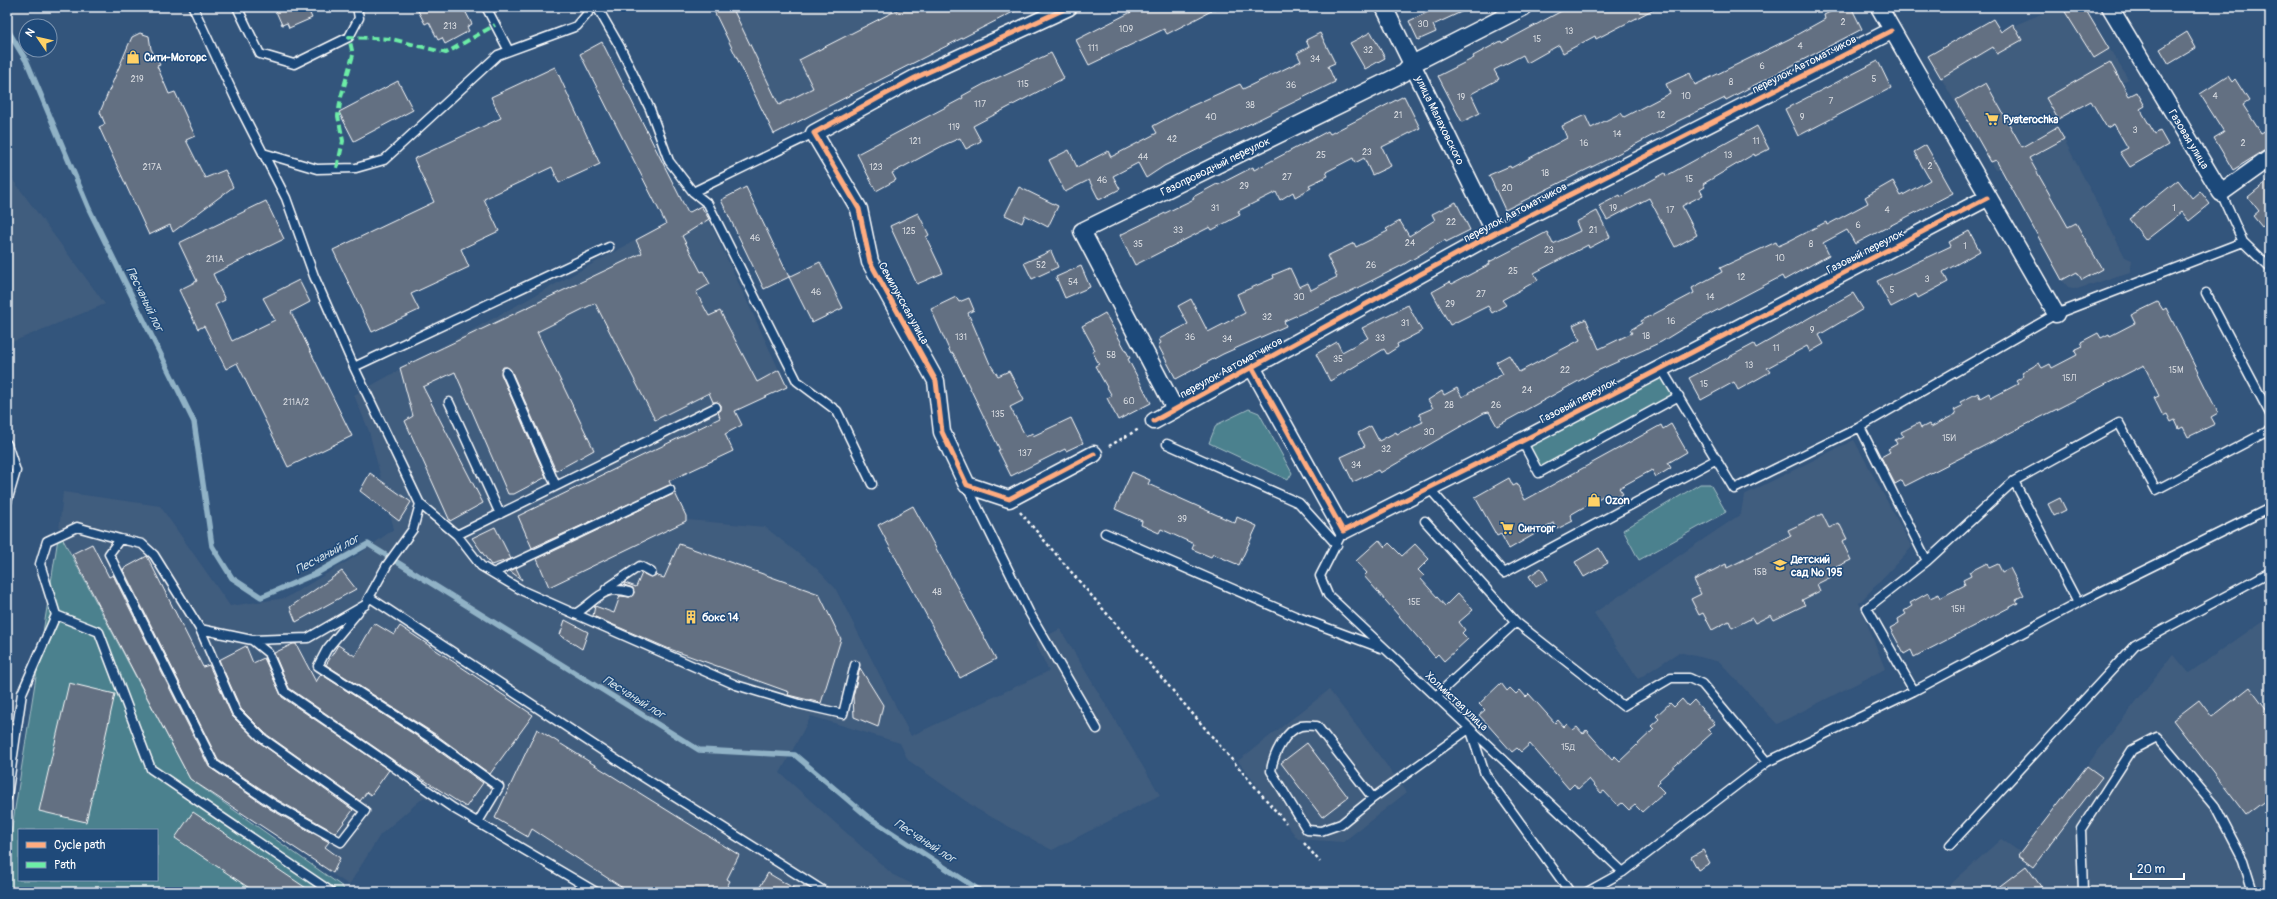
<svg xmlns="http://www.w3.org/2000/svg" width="2277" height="899" font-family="Pangolin,sans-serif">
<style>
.built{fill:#415d7e}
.green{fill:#4c818e;stroke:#a6c0c6;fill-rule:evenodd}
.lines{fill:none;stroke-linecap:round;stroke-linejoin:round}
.stream{stroke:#90b2c6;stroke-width:5.5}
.building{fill:#637082;stroke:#fff}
.service-casing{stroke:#fff;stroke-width:11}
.minor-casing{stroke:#fff;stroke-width:19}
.path{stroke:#fff;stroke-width:2.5;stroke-dasharray:3 3;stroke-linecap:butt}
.service{stroke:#1f4a7a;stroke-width:8}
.minor{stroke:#1f4a7a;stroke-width:16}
.quiet{stroke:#6deda7;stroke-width:4;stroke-dasharray:8 4;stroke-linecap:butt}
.cycleway-casing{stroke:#1f4a7a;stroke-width:8}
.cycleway{stroke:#ffac80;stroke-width:5}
.labels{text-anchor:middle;stroke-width:3;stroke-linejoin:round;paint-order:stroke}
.number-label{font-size:9px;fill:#d8dbe0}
.poi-label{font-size:11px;font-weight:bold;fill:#fff;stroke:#1f4a7a;text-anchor:start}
.street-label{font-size:11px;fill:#fff;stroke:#1f4a7a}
.water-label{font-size:12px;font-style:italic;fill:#d1dfe7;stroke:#1f4a7a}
</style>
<rect width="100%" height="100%" fill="#33557c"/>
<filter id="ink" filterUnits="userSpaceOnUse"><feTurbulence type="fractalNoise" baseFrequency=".025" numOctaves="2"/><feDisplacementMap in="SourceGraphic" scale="8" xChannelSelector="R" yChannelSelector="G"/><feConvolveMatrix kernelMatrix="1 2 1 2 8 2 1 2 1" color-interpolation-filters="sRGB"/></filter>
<g filter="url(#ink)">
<path class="built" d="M712,7H1023L774,134Z
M2058,7H2084L2128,79L2055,122L2125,257L2132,260L2130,272L2077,289L2068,287L2062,280L2000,167L1995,170L1928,56L1993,19L2001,31Z
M7,172L105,304L7,344Z
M702,205L787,387L735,411L742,425L725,434L733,451L671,481L688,520L765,527L815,567L835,588L911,736L1049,671L1035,642L1060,629L1160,795L1052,850L977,809L908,760L900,743L811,716L780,773L893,875L929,892H587L424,797L380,835L349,885L190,779L59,532L63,492L160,506L230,606L286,598L358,555L394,529L369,431L354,395L636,240Z
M1854,440L1912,547L1859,603L1885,669L1777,724L1720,662L1679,652L1638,679L1594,613L1741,514L1744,495Z
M2270,616V892H1942L2001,839L2020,852L2173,654L2189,673Z
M1329,690L1407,792L1343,842L1298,839L1238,761Z"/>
<path class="green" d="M1661,368L1679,396L1539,473L1522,441Z
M1249,409L1259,413L1292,473L1288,480L1209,443L1216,425Z
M1700,484H1710L1726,512L1639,560L1623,530Z
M59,532L190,779L343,887L344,892H7V859ZM19,830H157V880H19Z"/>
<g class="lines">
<path class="stream" d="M7,29L27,62L89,209L194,422L212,546L232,578L261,597L315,574L368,544L699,750L795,755L868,817L982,892"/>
</g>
<path class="building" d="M274,7H307L312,18L289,28L287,23L282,25Z
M416,7H463L472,24L467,27L469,31L445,44L442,38L438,40L429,22L425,24Z
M712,7H732L779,105L813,88L799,60L903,7H1023L774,134Z
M1141,7H1219L1167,34L1164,29L1089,65L1076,40Z
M1439,7H1472L1433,25L1436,32L1418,40L1409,21Z
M1569,7H1658L1596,39L1595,36L1563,53L1559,45L1527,63L1523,55L1494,70L1499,79L1471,94L1480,113L1462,122L1438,76L1474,58L1473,56L1501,41L1502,43Z
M1840,7H1851L1862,29L1726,100L1725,98L1676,122V123L1606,160L1505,210L1489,175L1510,166L1511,168L1567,138L1562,126L1585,115L1591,128L1621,113L1624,117L1670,93L1666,84L1690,73L1695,85L1789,39L1825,19L1824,15Z
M2062,7H2084L2109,49L2094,58Z
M1993,19L2001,32L2013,24L2022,40L1997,54L1993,47L1941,78L1928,56Z
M1371,32L1385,58L1365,69L1350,43Z
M2187,32L2196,48L2169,64L2160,49Z
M140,33L149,36L151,49L160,65L157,66L169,94L175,92L195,136L186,140L205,178L225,170L233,187L173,232L170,225L149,235L99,127L105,124L100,112L128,46L132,37Z
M1320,33L1335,63L1328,66L1335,82L1164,166L1146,178L1138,163L1113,176L1120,189L1099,200L1089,180L1065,192L1049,160L1069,150L1077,167L1108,151L1111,157L1157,133L1153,126L1187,108L1240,84L1243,89L1301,61L1297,53L1309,47L1306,40Z
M602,42L688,213L701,206L709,219L682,236L701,272L703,271L710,284L696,292L709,316L720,311L757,382L779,370L787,387L735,411L742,425L725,434L733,451L669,481L671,485L532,548L518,516L720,418L718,412L721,410V405L717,402H713L709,393L655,420L595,303L537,332L594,450L556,471L511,370L507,367H503L501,374L546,477L514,494H508L455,372L423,387L483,503L450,521L405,421L413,416L400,368L642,253L636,240L666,224L580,54Z
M1051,53L1064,78L973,126L981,141L966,149L960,138L944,145L892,173L896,180L876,191L857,154L963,98L962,96L984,84Z
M1878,61L1891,88L1798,136L1785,109Z
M2110,62L2129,96L2137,92L2145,106L2140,109L2155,134L2160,131L2168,145L2130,167L2120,152L2128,148L2114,124L2107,128L2091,101L2058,119L2046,98Z
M555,67L600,164L559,183L552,167L484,199L499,231L461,249L469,267L411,294L419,310L372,332L333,250L434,202L414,159L501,118L491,97Z
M2228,76L2232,82L2235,79L2249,101L2243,105L2261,133L2270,128V147L2233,170L2214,138L2224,132L2200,94Z
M398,81L413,110L354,141L339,112Z
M1986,83L2022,147L2057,127L2064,139L2029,158L2068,227L2076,223L2102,269L2082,280L2077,272L2062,280L1996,160L1991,162L1956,100Z
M1404,96L1420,128L1382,147L1391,166L1372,175L1364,158L1355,163L1353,158L1326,172L1328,176L1309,185L1311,188L1295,197L1293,192L1280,200L1276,192L1238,211L1240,215L1212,230L1210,227L1135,265L1120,235L1194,199L1193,197L1217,184L1218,185L1253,167L1254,170L1328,131L1330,134Z
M1757,126L1769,149L1755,156L1754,154L1703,184L1705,187L1700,190L1703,195L1682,206L1697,235L1675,247L1649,198L1607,220L1599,206L1620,195L1621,197L1665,173L1666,176Z
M1926,145L1953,193L1855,244L1847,230L1823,243L1829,255L1784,280L1782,276L1687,326L1661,342L1595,372L1497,426L1489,412L1484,413L1380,473L1378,470L1353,482L1341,457L1365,446L1358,433L1371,426L1379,441L1396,432L1397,434L1423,422L1419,414L1433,408L1428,400L1442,391L1444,395L1457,388L1462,397L1503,374L1496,362L1509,355L1519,372L1580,340L1573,325L1586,319L1599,349L1632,333L1630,330L1642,323L1641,321L1694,293L1692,288L1722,272L1720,268L1776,242L1778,246L1787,242L1826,222L1827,225L1868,203L1865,197L1893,181L1901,196L1930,180L1914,152Z
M2270,179V224L2268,222L2262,227L2253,216L2259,211L2248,197Z
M2178,180L2192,198L2200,191L2210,204L2189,221L2182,212L2146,240L2129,219Z
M746,187L789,277L764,289L721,200Z
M1019,187L1058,206L1048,227L1025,215L1022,223L1005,215Z
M266,201L284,239L213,274L225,300L215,305L232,341L275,320L263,298L299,280L310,302L291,312L352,436L288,467L237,363L226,369L204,326L198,329L179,290L197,281L179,243Z
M1456,202L1470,230L1446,242L1445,240L1403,265L1341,296L1284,321L1286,326L1223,354L1176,379L1158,345L1161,343L1159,339L1188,324L1178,306L1191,299L1208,332L1245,313L1237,294L1274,278L1273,275L1290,268L1299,287L1308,283L1311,290L1337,277L1327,256L1354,243L1356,247L1388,231L1386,229L1400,221L1409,236L1435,220L1432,214Z
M1597,211L1610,237L1589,248L1588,245L1534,273L1538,280L1502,300L1506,305L1492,313L1488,306L1450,325L1432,292L1450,282L1452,284L1490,264L1489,262L1547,232L1553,244L1580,231L1576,222Z
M918,213L929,235L926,237L943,273L917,284L890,226Z
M1969,231L1980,251L1943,272L1948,282L1918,298L1916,294L1891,307L1877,281L1951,246L1949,242Z
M1051,251L1058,267L1032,279L1024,263Z
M820,262L843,308L812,323L789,277Z
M1081,266L1090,287L1065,298L1056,277Z
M1853,293L1863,309L1819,335L1824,344L1810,352L1807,346L1767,368L1770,372L1738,390L1734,382L1701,400L1689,378L1754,344L1756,348Z
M956,297L959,302L969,298L974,310L968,313L990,364L998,376L1009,371L1024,400L1010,407L1026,437L1032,433L1033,436L1071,418L1083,443L1066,451L1065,449L1011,476L998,450H1000L953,353L951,354L931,309Z
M2158,302L2163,310L2166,308L2218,413L2211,417L2215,424L2188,437L2183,427L2179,429L2175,420L2171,422L2167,414L2163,416L2154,398L2159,396L2144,365L1905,486L1902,480L1895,484L1881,457L1890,452L1888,449L1897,444L1895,440L1903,436L1901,432L1919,423L1921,428L1929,424L1931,427L1956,414L1954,410L1962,406L1960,402L1978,393L1980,398L1989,393L1991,398L2018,384L2016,381L2024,376L2022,373L2039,363L2042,368L2050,364L2052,368L2077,355L2074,350L2083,346L2081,342L2098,333L2101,338L2109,334L2110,336L2135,323L2131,315Z
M1408,305L1422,331L1397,344L1398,347L1387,354L1384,349L1330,381L1316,354L1337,342L1342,352L1368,338L1362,328Z
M1105,313L1130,358L1128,359L1151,403L1118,420L1107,398L1112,396L1095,366L1099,364L1092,351L1095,350L1082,326Z
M1671,424L1687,452L1668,463L1671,468L1656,477L1652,470L1619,488L1623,494L1607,503L1603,496L1570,515L1573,521L1557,529L1554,523L1509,549L1501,534L1497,536L1475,497L1509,478L1513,486L1517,484L1525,500L1661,425L1663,429Z
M1132,472L1150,480L1148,484L1235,523L1237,517L1257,526L1239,565L1213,554L1211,557L1192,549L1194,544L1161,529L1159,533L1141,525L1142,521L1115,509Z
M370,473L411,502L399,521L360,491Z
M675,493L686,516V521L549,587L537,559Z
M2060,498L2066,510L2054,516L2048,504Z
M913,506L996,659L960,678L878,525Z
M1822,514L1829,528L1839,523L1847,539L1842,541L1851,560L1834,568L1837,574L1817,584L1820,591L1802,600L1805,605L1774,620L1771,615L1755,623L1752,618L1732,628L1729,621L1712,630L1703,613L1699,615L1691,599L1701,594L1694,580L1726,564L1727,568L1791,536L1788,530Z
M495,527L511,559L491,565L472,538Z
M1379,540L1385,547L1389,543L1402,556L1415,544L1429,559L1418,570L1424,576L1421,579L1445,606L1458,593L1473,610L1459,622L1465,630L1462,633L1468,639L1444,661L1438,654L1435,657L1364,576L1367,573L1356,561Z
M92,544L109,577L113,575L209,767L270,809L329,842L325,847L340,858L333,873L190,779L72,554Z
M679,544L819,594L841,639L821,703L788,695L789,692L667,648L593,616L595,606L614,613L620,596L630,597L634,593L633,588L624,585L625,583L636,587L642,573L651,577L655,575L664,578Z
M1599,548L1608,563L1584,577L1575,562Z
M147,556L203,667L209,665L232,716L259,742L353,810L336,833L276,799L218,760L123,569Z
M1987,563L1989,568L1998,564L2002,572L2010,568L2024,595L2016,599L2018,603L1914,657L1911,650L1904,654L1890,628L1899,623L1898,619L1906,614L1904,611L1912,606L1910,603L1928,593L1930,598L1939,594L1940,598L1965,585L1963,580L1971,576L1969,572Z
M516,568L522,580L510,571Z
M1541,568L1548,580L1536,587L1529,576Z
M342,571L356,589L296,622L290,607Z
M565,620L588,632L582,649L560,635Z
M374,623L394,635L400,626L533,715L490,774L435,734L326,665L338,645L355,656Z
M293,644H296L316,682L321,674L429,744L483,783L466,807L396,762L289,688L274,653Z
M246,646L253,663L264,658L282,697L389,770L371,795L367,792L360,801L266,734L241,709L219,660Z
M860,668L883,705L878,727L854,717L853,696Z
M69,683L115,694L86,822L39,811Z
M1501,683L1507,691L1510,688L1516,694L1520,690L1526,697L1529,694L1555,723L1558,720L1564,727L1567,724L1573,730L1577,727L1583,734L1586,730L1612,759L1615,756L1620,761L1654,729L1651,726L1659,719L1656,716L1670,703L1674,707L1682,699L1688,706L1694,700L1715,724L1708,729L1712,733L1659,780L1660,782L1657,785L1664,792L1642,812L1635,805L1629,810L1622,803L1618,806L1604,791L1601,793L1589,779L1578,789L1574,784L1569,789L1530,744L1521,752L1517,748L1512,752L1479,715L1485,710L1479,704Z
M2250,687L2270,714V797L2246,815L2173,720L2199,700L2212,717Z
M537,729L739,855L727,879L730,881L724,892H629L532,829L528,837L495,818Z
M1307,743L1348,797L1322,817L1281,763Z
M2087,766L2102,777L2033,867L2018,856Z
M193,812L312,892H255L175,838Z
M1703,850L1710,863L1698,870L1691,857Z
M2026,866L2045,892H1992Z
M768,873L800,892H757Z"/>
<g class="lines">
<g class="service-casing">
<path id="service" d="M193,7L238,104L286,198L314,276L354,367L420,504L457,535L481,566L523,591L736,685L799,704L843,714L855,665
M237,7L260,54L294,64L349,37L359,18L357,7
M486,7L509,51
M597,7L620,47L650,109L669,161L693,192L814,133
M263,153L317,169L356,168L384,160L498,55L577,26L593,7
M693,192L708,204L797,381L837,411L872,484
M2221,193L2243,242L2270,268
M2206,293L2270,414
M354,367L609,247
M1661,368L1734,489L1858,428L2056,314L2243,242
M506,372L556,486
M449,402L500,514
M1860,427L1927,561
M1522,441L1539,473L1679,396
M7,444L16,471L7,502
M1167,444L1299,503L1337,545
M2014,481L2078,603
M967,486L1029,612L1097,729
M1429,488L1504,573L1717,459
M1425,521L1516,622L1623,706L1671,678H1689L1702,684L1767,762
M1343,531L1320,576L1328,595L1623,872
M1105,533L1295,616L1381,648
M457,535L716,407
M493,573L670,490
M606,589L640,566L651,572
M369,597L632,770L825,892
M367,601L387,565L413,529L420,504
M365,605L308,638L252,640L268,653L285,692L453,808L596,892
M358,612L327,649L318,666L432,739L499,787L478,822
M575,614C596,602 602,584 629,592
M56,615L40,564L47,541L77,527L120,539
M200,629L154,555L142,544L120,539L109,554L214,764L273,804L341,842L365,811L262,738L236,712L200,629L252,640
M1914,691L1867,608L1927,561L2014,481L2119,423L2156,490L2270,430
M1436,696L1516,622
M7,797L22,693L56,615L99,632L151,769L330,891
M1373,798L1317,726C1312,726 1306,725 1301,726C1284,731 1273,756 1271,771L1307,830L1321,831L1341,824L1373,798L1470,728L1485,774L1570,892
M1950,845L2135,645L2270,572
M1587,892L1623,872L1767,762L1914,691L2078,603L2270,508
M2083,892L2081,829L2132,750L2157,737L2215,806L2243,860L2253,892"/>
</g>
<g class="minor-casing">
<path id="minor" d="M1069,7L915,78L814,133L859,209L870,262L936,381L942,432L967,485L1009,499L1094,454
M1384,7L1495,233
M1879,7L2056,314
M2110,7L2221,193L2270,158
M1252,367L1343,531L1522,441L1987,198
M1175,409L1082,231L1404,73L1412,64L1524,7
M1154,421L1495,233L1891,31"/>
</g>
<path class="path" d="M1109,446L1139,429
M1020,512L1286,823
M1304,843L1320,862"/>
<use href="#service" class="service"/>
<use href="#minor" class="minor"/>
<path class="quiet" d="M337,168L343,141L338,116L341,97L353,55L349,37L392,39L446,53L495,25"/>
<g class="cycleway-casing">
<path id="cycleway" d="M1069,7L915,78L814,133L859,209L870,262L936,381L942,432L967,485L1009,499L1094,454
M1252,367L1343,531L1522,441L1987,198
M1154,421L1495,233L1891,31"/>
</g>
<use href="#cycleway" class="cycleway"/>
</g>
</g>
<defs>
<g id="shop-bare" transform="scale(1.08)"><path d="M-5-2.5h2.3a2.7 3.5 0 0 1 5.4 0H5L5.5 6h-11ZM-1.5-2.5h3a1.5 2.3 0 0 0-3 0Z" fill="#ffd166" stroke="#1f4a7a" stroke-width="2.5" paint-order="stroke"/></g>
<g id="supermarket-bare" transform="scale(1.08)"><path d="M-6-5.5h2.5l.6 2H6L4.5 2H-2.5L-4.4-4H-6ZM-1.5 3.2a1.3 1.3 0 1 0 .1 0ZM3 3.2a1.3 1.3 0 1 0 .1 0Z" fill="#ffd166" stroke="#1f4a7a" stroke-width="2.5" paint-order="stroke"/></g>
<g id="school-bare" transform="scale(1.08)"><path d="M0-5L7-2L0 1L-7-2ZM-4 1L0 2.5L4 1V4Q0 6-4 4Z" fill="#ffd166" stroke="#1f4a7a" stroke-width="2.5" paint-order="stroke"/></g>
<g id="building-bare" transform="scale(1.08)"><path d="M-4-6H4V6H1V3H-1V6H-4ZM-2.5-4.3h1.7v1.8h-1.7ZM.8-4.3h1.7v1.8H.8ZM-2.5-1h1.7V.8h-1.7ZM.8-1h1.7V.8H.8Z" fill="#ffd166" stroke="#1f4a7a" stroke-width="2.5" paint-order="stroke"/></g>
</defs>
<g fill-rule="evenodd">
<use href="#shop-bare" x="133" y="57"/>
<use href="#supermarket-bare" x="1992" y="119"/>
<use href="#shop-bare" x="1594" y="500"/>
<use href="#supermarket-bare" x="1507" y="528"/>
<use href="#school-bare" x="1780" y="565"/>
<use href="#building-bare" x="691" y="617"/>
</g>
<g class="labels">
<g class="number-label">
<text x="1843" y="25">2</text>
<text x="1423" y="27">30</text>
<text x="450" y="29">213</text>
<text x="1126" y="32">109</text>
<text x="1569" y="34">13</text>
<text x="1537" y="42">15</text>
<text x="1800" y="49">4</text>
<text x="1093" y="51">111</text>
<text x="1368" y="53">32</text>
<text x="1315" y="62">34</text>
<text x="1762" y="69">6</text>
<text x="137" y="82">219</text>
<text x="1874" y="82">5</text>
<text x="1731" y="85">8</text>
<text x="1023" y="87">115</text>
<text x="1291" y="88">36</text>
<text x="1686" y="99">10</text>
<text x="2215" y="99">4</text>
<text x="1461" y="100">19</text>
<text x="1831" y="104">7</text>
<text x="980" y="107">117</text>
<text x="1250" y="108">38</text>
<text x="1398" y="118">21</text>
<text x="1661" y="118">12</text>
<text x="1211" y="120">40</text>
<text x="1802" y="120">9</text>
<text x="954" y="130">119</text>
<text x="2135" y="133">3</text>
<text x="1617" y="137">14</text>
<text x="1172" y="142">42</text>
<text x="915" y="144">121</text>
<text x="1756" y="144">11</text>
<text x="1584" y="146">16</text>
<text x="2243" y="146">2</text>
<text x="1367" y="155">23</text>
<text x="1321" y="158">25</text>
<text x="1728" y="158">13</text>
<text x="1143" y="160">44</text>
<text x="1930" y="169">2</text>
<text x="152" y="170">217А</text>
<text x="876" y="170">123</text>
<text x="1545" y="176">18</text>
<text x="1287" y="180">27</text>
<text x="1689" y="182">15</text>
<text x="1102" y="183">46</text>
<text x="1244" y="189">29</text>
<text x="1507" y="191">20</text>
<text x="1215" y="211">31</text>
<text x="1613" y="211">19</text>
<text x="2174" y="211">1</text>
<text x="1670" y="213">17</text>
<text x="1887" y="213">4</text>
<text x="1451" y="225">22</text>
<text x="1858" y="228">6</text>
<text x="1178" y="233">33</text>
<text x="1593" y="233">21</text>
<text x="909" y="234">125</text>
<text x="755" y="241">46</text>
<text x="1410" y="246">24</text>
<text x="1138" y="247">35</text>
<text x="1811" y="247">8</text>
<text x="1965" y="249">1</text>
<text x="1549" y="253">23</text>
<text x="1780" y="261">10</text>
<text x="215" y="262">211А</text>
<text x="1041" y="268">52</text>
<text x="1371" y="268">26</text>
<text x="1513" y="274">25</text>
<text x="1741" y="280">12</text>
<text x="1927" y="282">3</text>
<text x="1073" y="285">54</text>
<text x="1892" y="293">5</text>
<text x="816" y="295">46</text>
<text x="1481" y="297">27</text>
<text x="1299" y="300">30</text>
<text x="1710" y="300">14</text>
<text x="1450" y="307">29</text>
<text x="1267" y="320">32</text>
<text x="1671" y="324">16</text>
<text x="1405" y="326">31</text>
<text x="1812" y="333">9</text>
<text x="1646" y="339">18</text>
<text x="961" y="340">131</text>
<text x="1190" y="340">36</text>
<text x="1380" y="341">33</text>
<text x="1227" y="342">34</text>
<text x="1776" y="351">11</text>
<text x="1111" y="358">58</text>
<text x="1338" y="362">35</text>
<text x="1749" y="368">13</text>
<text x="1565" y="373">22</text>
<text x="2176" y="373">15М</text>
<text x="2069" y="381">15Л</text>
<text x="1704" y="387">15</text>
<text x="1527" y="393">24</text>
<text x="1129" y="404">60</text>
<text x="296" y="405">211А/2</text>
<text x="1449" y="408">28</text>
<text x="1496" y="408">26</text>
<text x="998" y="417">135</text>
<text x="1429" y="435">30</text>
<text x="1949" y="441">15И</text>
<text x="1386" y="452">32</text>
<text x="1025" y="456">137</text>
<text x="1356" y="468">34</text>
<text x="1182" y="522">39</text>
<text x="1760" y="575">15В</text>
<text x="937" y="595">48</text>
<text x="1414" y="605">15Е</text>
<text x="1958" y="612">15Н</text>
<text x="1568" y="750">15Д</text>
</g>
<g class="poi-label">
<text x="144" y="61">Сити-Моторс</text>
<text x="2003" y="123">Pyaterochka</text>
<text x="1605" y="504">Ozon</text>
<text x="1518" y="532">Синторг</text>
<text x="1791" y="563">Детский<tspan x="1791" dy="13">сад № 195</tspan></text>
<text x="702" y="621">бокс 14</text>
</g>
<g class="street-label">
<text transform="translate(1804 64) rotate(-27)" y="4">переулок Автоматчиков</text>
<text transform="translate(1440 120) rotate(64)" y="4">улица Малаховского</text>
<text transform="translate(2189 139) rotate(59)" y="4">Газовая улица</text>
<text transform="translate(1215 166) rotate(-26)" y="4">Газопроводный переулок</text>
<text transform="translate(1515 212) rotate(-28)" y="4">переулок Автоматчиков</text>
<text transform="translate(1865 251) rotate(-27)" y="4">Газовый переулок</text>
<text transform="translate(904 303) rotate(61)" y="4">Семилукская улица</text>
<text transform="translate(1231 367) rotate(-29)" y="4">переулок Автоматчиков</text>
<text transform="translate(1578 400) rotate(-28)" y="4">Газовый переулок</text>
<text transform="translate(1457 701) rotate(43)" y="4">Холмистая улица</text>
</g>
<g class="water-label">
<text transform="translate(145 299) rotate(64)" y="4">Песчаный лог</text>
<text transform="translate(327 554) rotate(-28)" y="4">Песчаный лог</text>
<text transform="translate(634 697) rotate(32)" y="4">Песчаный лог</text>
<text transform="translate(925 841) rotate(33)" y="4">Песчаный лог</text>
</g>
</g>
<rect width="2277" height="899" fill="none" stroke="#1f4a7a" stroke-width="24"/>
<rect x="12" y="12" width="2253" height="875" fill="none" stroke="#fff" stroke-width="1.5" filter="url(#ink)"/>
<rect x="18" y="829" width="140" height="52" fill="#1f4a7a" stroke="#7992af"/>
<rect x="26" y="842" width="20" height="6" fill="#ffac80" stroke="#7992af"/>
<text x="54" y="849" font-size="12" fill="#ffffff">Cycle path</text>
<rect x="26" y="862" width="20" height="6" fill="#6deda7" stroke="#7992af"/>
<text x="54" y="869" font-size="12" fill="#ffffff">Path</text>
<g transform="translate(38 38) rotate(304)"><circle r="19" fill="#1f4a7a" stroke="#7992af"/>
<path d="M0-3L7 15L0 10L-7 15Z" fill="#ffd166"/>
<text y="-6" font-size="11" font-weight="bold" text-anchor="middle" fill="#ffffff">N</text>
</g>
<path d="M2131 873v6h53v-6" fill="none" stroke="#ffffff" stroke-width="2"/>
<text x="2137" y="873" font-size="12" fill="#ffffff" stroke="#1f4a7a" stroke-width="3" paint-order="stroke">20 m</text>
</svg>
